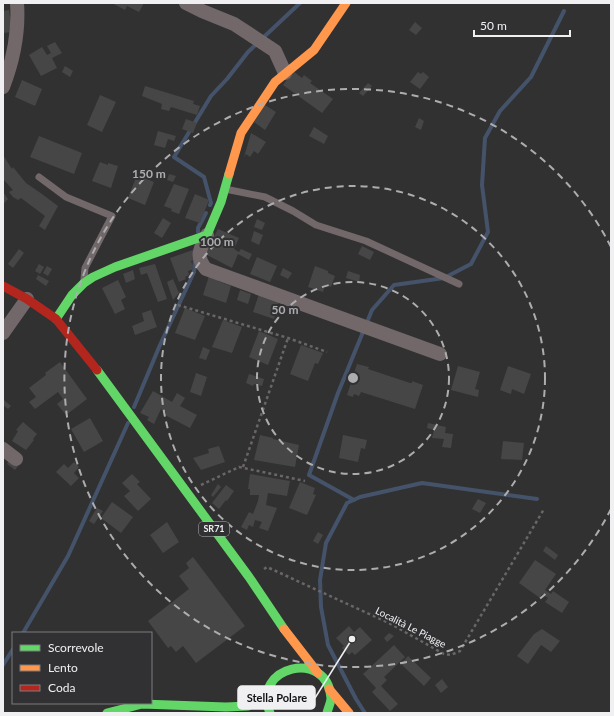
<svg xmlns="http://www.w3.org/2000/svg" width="614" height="716" font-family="Lato,sans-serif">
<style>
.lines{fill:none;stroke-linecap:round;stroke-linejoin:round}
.stream{stroke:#45536a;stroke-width:4}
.building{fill:#474647}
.path{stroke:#6a6567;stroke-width:2.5;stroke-dasharray:3 3;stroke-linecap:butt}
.lane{stroke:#726869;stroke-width:7}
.street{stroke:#726869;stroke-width:14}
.fast{stroke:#63d668;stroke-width:9}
.slow{stroke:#ff974d;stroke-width:9}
.jam{stroke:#b3261e;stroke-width:9}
.ring{fill:none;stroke:#adadaf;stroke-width:2;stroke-dasharray:7 5}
.labels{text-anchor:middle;stroke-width:4;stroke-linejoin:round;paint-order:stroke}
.shield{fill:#313033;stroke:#b7b6b9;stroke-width:1}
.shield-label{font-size:9px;font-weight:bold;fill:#f0f0f2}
.street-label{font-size:10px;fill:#f0f0f2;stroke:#313033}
.centre{fill:#adadaf;stroke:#313033;stroke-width:2}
.ring-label{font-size:12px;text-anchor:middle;font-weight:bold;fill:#adadaf;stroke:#313033;stroke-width:4;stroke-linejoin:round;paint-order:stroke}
.leader{fill:none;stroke:#f0f0f2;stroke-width:1.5}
.callout-dot{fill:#f0f0f2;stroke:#313033;stroke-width:1.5}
.callout{fill:#f0f0f2;stroke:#f0f0f2;stroke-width:1.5}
.callout-label{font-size:11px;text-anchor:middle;font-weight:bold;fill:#111}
</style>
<rect width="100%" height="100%" fill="#313132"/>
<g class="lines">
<path class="stream" d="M210,205L211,203L204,177L174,157L211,96L227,79L248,52L300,3
M198,232V228L206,213
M134,407L160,345L194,272L195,259
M354,500L309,475L338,393L372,310L394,285L444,278L471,264L488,232L482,185L485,138L500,111L531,77L564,11
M23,633L68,556L128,423
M3,665L13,649
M365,713L356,699L328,645L321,607L320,580L326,543L347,503L360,497L422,483L537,499"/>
</g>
<path class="building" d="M112,3H144L139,12L127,6L125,10Z
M9,10L12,32L3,33V11Z
M415,22L422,28L416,35L409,30Z
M55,42L62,53L52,58L57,68L41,76L29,55L42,47L47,55L51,53L47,46Z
M65,66L73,71L70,77L62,72Z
M293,71L302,78L304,75L312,81L310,83L333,99L322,113L283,85Z
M418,72L421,74L423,72L429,77L420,89L410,82Z
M22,80L42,89L35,106L15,97Z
M368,83L372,86L363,96L359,93Z
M145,86L194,101L193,104L200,106L197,115L171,107L169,111L161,109L162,104L142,96Z
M100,95L116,102L102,132L87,125Z
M265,105L276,112L265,130L254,122Z
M419,118L424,121L421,130L415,127Z
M186,119L197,123L193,133L182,129Z
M314,127L328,136L324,144L309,136Z
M158,131L176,136L174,141L168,139L165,148L154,145Z
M251,133L266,142L258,154L254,151L250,157L246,154L244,157Z
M39,136L82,153L74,174L30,157Z
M3,155L12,169L13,167L26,183L42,194L58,206L45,230L39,226L45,216L21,198L18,200L13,197L9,192L13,190L3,179Z
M100,162L108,165V163L118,166L111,188L92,181Z
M169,174L176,176L173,182L167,180Z
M137,175L154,182L145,205L128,198Z
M174,184L189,189L179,214L171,211L172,209L164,206Z
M3,192L8,199L3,204Z
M195,194L209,200L200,223L185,218Z
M163,218L171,223L162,238L154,233Z
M257,219L265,223L262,230L254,227Z
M218,229L239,238L234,249L239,252L241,249L252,254L249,260L238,254L232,268L205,254Z
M254,231L263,235L259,245L251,241Z
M362,246L374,252L370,260L358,254Z
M19,249L24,253L13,268L8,264Z
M193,250L197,259L191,261L194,269L188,271L189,275L185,277L186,279L179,282L170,258Z
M257,257L277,266L270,282L250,274Z
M39,264L44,267L40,274L35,271Z
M155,264L167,299L158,302L147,273L141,275L139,268Z
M47,266L52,269L48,276L43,273Z
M315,266L328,271V273L335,276L331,287L325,285L323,292L308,287Z
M283,268L292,273L288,279L280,275Z
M133,270L135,279L126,283L123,274Z
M348,271L360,275L359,282L346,278Z
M38,275L49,281L46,286L36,279Z
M209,276L218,279V281L231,286L226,303L203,295Z
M173,279L179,293L173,300L167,282Z
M118,280L126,297L121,300L125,309L115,314L102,288Z
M240,290L251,294L248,304L237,300Z
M260,291L280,298L274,319L253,312Z
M185,308L205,316L195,340L175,333Z
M151,310L157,327L135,335L132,326L144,321L142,313Z
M223,320L242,327L232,353L212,347Z
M259,331L278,339L268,365L249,357Z
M301,345L323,353L318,364L315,363L308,381L290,374Z
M203,347L210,350L206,360L199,358Z
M60,362L87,399L66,415L57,404L63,399L58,392L35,409L29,402L36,397L29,388L46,375L45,373Z
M357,364L369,367L368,369L410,383H412V381L423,385L415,409L361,392L359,396L354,394L353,397L347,395Z
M458,366L480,372L475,389L479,390L478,397L451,390Z
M508,366L531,374L524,394L512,389L511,394L500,390Z
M196,373L207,377L201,396L190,392Z
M249,374L264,379L262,386L254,384L253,386L246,383Z
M153,391L172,402L177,393L185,398L180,406L197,415L190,428L165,415L166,412L161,409L154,424L147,420L149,417L140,413Z
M4,400L11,406L8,409L3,405Z
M90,418L103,441L84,452L71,429Z
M23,422L37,434L33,439L34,440L26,450L12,441L18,431L16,430Z
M428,423L446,427L445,433L453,434L451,448L442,447L444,439L432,438L434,430L427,428Z
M260,435L273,438V439L299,445L295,467L254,460Z
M343,435L367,440L365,449L361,448L358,462L339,458Z
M503,441L524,443L522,460L501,459Z
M219,446L225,462L201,470L193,458L209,453L208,449Z
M9,460L18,466L15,470L7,464Z
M74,462L79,467L74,473L79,478L71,486L56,472L64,464L68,468Z
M132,474L140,482L137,484L151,499L138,511L124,496L130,491L122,483Z
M250,474L290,481L287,496L268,493L266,505L277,508L268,531L259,528L262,522L255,520L253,527L249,525L247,530L241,527L249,512L253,514L258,501L259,495H250V489H248Z
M300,482L315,488L313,494L316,495L307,515L289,508Z
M218,484L221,487L213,497L211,495Z
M226,485L234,491L227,501L226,500L219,509L212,503Z
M478,499L486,503L480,513L472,509Z
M112,502L133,517L121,533L101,518Z
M97,508L103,511L94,524L89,521Z
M167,522L179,542L163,553L150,535Z
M318,532L323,535L318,544L313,541Z
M546,546L558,555L555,560L543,551Z
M193,557L245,626L196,663L183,646L176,652L171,646L168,648L148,621L189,589L179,576L189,568L186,563Z
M535,560L556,574L545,590L551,594L553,591L569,602L562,613L545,602L548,598L542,594L540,598L519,583Z
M349,626L354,632L360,627L372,640L355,655L352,652L349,655L342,648L344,646L336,638Z
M542,629L560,641L551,652L541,645L528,664L517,656L534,634Z
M389,633L394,636L387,642L384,638Z
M394,645L405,657L384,677L387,680L381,686L398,704L390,711L372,692L376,688L363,674Z
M408,656L431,678L424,686L401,664Z
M442,679L448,687L441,693L435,685Z"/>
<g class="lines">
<path class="path" d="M178,305L288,338L327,352
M243,467L288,338
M201,485L239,467L305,481
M264,569L267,567L389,623L444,654L451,655L460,651L544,509"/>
<path class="lane" d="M39,177L66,197L112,216L85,268L84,279
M225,189L265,197L293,211L316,225L366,241L459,284"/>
<path class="street" d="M186,3L202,11L234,24L275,51L285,73
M3,87C13,61 19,31 17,3
M207,235C200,249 195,256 206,269L440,354
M3,333L27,299
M3,449L16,459"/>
<path class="fast" d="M56,319L72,295L84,283L93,277L115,267L207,235L221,202L229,174
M97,370L249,577L284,629
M107,713L142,704L226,707L248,706L268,689
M270,713C250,666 328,648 331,698C331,703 328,708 327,713"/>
<path class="slow" d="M229,174L241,133L275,82L314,50L346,3
M284,629L318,673
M329,689L349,713"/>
<path class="jam" d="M3,286L27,299L56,319L97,370"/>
</g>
<g class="ring">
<circle cx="353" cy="378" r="96"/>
<circle cx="353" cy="378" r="192"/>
<path d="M611 509A289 289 0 1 1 611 247"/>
</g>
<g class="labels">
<rect class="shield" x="199" y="522" width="30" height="14" rx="3"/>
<g class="shield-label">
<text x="214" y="532">SR71</text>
</g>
<g class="street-label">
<text transform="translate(411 627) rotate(27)" y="4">Località Le Piagge</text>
</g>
</g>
<circle cx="353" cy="378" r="6" class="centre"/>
<g class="ring-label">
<text x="149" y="178">150 m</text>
<text x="217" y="246">100 m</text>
<text x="285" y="314">50 m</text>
</g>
<path class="leader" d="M352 639L315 698"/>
<circle class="callout-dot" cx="352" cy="639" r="4"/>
<rect class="callout" x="238" y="686" width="77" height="23" rx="4"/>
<g class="callout-label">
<text x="277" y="702">Stella Polare</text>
</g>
<rect width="614" height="716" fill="none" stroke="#f0f0f2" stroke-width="8"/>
<rect x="12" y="632" width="140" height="72" fill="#313033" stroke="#7d7d7f"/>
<rect x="20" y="645" width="20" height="6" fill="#63d668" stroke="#7d7d7f"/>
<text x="48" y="652" font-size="12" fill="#f0f0f2">Scorrevole</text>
<rect x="20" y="665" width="20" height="6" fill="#ff974d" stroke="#7d7d7f"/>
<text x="48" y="672" font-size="12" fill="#f0f0f2">Lento</text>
<rect x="20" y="685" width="20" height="6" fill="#b3261e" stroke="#7d7d7f"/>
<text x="48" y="692" font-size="12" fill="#f0f0f2">Coda</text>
<path d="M474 30v6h96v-6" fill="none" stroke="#f0f0f2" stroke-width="2"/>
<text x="480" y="30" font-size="12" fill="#f0f0f2" stroke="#313033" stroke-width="3" paint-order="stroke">50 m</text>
</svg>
